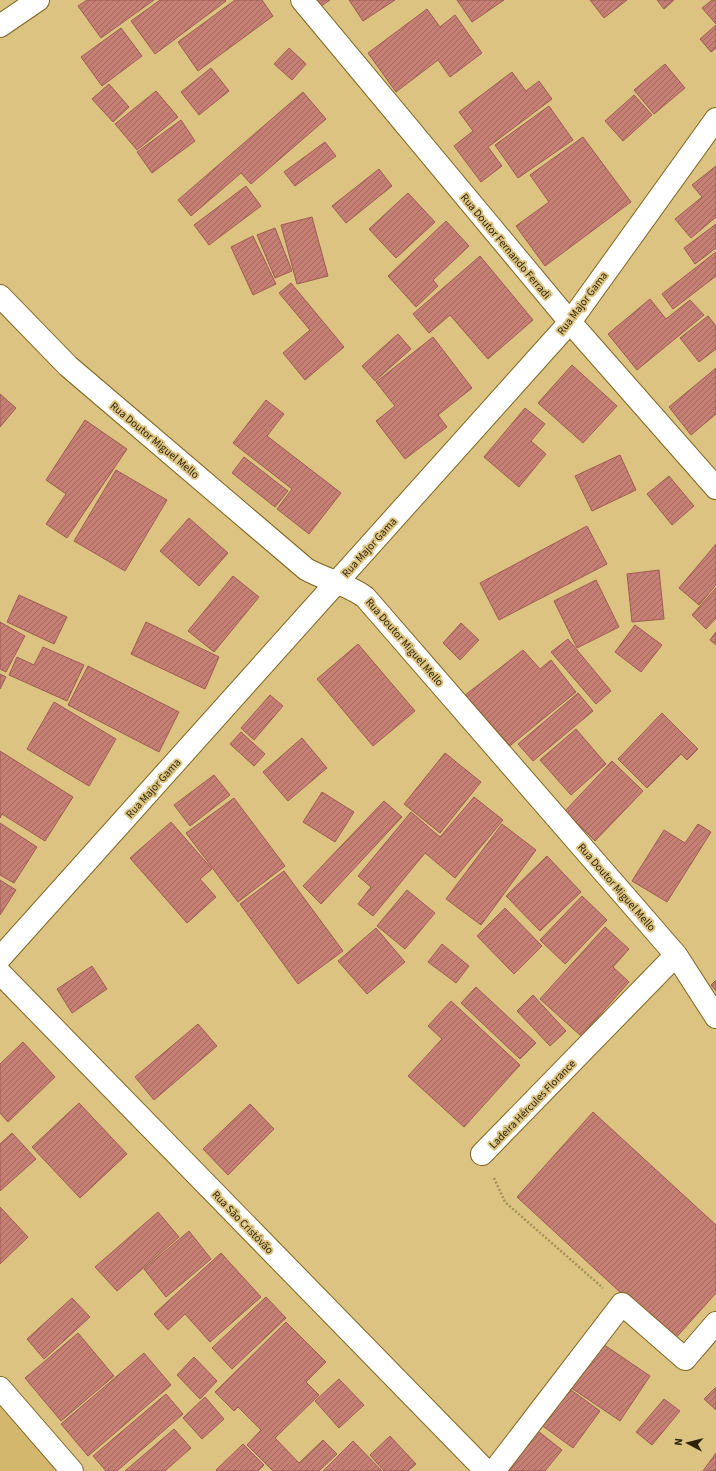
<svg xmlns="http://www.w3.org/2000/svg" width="716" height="1471" font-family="'Source Sans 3',sans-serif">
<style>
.built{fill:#d3b76c}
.building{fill:url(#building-hatch);stroke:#9e5c52}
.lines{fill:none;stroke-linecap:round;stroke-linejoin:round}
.minor-casing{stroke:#7e6623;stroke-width:24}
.path{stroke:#a48f59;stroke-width:2.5;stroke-dasharray:2 2;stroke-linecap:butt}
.minor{stroke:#fff;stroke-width:22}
.labels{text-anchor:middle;stroke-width:4;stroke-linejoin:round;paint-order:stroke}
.street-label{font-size:11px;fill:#2d2307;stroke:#ddc381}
</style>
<defs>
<pattern id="building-hatch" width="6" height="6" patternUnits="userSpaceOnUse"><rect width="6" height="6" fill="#c67f74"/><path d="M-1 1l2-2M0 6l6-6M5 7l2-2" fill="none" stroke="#a1685d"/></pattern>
</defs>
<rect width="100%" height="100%" fill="#ddc381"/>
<path class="built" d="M0,1407L57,1471H0Z"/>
<path class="building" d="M87,0H154L101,38L78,6Z
M160,0H225L226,1L155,54L131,21Z
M235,0H262L273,16L198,71L178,42Z
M311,0H330L317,9Z
M349,0H395L363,21Z
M457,0H504L472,22Z
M590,0H627L604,18Z
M657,0H674L664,9Z
M712,0H716V24L702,8Z
M427,9L440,27L455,15L482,53L450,77L438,60L396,92L368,53Z
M716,25V48L711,52L700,39Z
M121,28L142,56L102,86L81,57Z
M289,48L306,64L292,80L274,64Z
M665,64L685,88L654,114L634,90Z
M211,68L229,91L199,115L181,92Z
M512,72L526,91L539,81L552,99L488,147L502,166L481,182L454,146L473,131L459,112Z
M109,84L129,107L113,122L92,99Z
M156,91L178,117L137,150L115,124Z
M303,92L326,119L251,184L241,173L191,216L178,200Z
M634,95L652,115L623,141L605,121Z
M549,106L573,140L518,178L495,145Z
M181,120L195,141L152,173L137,152Z
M583,137L631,202L545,266L516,226L549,202L530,175Z
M325,142L336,156L295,186L284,172Z
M716,166V217L691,238L675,219L702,197L692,185Z
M379,169L392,186L346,223L332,206Z
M246,186L261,206L209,245L194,225Z
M408,193L435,222L396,258L369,229Z
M312,217L328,276L297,284L281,225Z
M446,221L469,246L433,280L438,286L416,307L388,276Z
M716,224V248L695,264L684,248Z
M275,228L292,271L275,278L257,235Z
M253,236L276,284L253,295L231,247Z
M716,252V276L673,309L662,294Z
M480,256L533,320L488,359L450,315L429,333L413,314Z
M291,283L344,347L305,380L283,353L310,330L279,293Z
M650,299L666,319L690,300L704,315L637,370L608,334Z
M708,316L716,326V349L699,362L680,338Z
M398,334L411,349L375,381L362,366Z
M433,337L472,388L438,415L447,427L405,459L376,421L395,406L376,382Z
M572,365L617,406L583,443L538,403Z
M716,368V414L691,435L669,407Z
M0,394L16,408L0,427Z
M266,400L284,414L267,436L341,493L309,534L277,509L292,489L233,443Z
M525,408L545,424L531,441L546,454L519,487L484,457Z
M85,420L127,449L67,538L46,524L66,494L46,480Z
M620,455L636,490L592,511L575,476Z
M244,457L288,491L275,507L232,473Z
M116,470L167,500L125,571L74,541Z
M669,476L694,506L672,525L647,494Z
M189,518L228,553L199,586L160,551Z
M587,526L607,564L499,620L480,583Z
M716,544V585L699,605L679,588Z
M659,570L664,619L632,622L627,574Z
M233,576L259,597L214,652L188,631Z
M596,580L619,627L577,648L554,601Z
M716,588V618L706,629L692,615Z
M19,595L67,617L54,644L7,622Z
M0,622L25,636L6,672L0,669Z
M146,622L219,657L205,689L131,654Z
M461,623L479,640L460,660L443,643Z
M635,625L662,645L641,672L615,652Z
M716,632V645L710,640Z
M568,639L611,691L596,704L551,652Z
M358,644L415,711L373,746L317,679Z
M43,647L84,665L67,701L9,675L17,657L34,665Z
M523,650L540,669L551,660L576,692L506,749L464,696Z
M88,666L179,712L159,752L68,705Z
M0,674L6,677L0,689Z
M578,693L593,711L533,761L518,744Z
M270,695L283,706L254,740L241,728Z
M54,702L116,739L89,786L27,749Z
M662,713L698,749L687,760L681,754L647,788L618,759Z
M576,729L606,764L571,795L540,760Z
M241,732L265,754L254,766L230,744Z
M302,738L327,768L288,801L263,772Z
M0,751L73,797L45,841L2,814L0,818Z
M445,753L481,782L440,833L404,804Z
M612,761L643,791L595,841L565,811Z
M214,775L230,795L190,826L174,805Z
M322,792L354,812L335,842L303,822Z
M474,797L503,820L455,878L425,853L373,916L358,904L371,887L358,876L411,812L440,837Z
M234,798L285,866L238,902L186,833Z
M384,801L402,817L321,904L303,886Z
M171,822L212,869L200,879L216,897L187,923L130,858Z
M0,823L37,847L14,883L0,875Z
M502,824L536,850L481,925L446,899Z
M698,824L711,832L667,902L632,881L664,830L685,843Z
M547,856L581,892L540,931L506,896Z
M284,871L343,951L298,984L240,904Z
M0,880L16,890L0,915Z
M407,890L435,913L405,949L377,926Z
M582,896L607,920L565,964L540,940Z
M505,908L542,946L514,974L477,936Z
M605,927L629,949L613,967L629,982L581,1036L540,999Z
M376,928L405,962L367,994L338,961Z
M442,944L469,966L456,983L428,962Z
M92,966L107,989L72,1013L57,989Z
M716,980V991L711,985Z
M476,987L536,1043L520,1059L461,1003Z
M533,995L566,1031L550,1046L517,1011Z
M451,1001L520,1065L464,1127L408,1076L442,1039L428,1026Z
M198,1024L217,1046L154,1100L135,1077Z
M23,1042L55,1077L8,1122L0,1113V1064Z
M79,1103L127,1154L80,1198L32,1147Z
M250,1104L274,1129L228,1175L203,1149Z
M593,1112L716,1225V1293L673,1341L517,1197Z
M12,1133L36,1159L0,1191V1144Z
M0,1207L28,1237L0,1264Z
M158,1212L179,1237L117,1291L95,1267Z
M189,1231L211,1259L166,1297L144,1269Z
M221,1253L261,1297L210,1342L185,1314L168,1330L154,1314Z
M266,1297L286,1318L232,1369L212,1348Z
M72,1298L90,1317L44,1359L27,1339Z
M286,1322L326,1362L306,1382L319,1395L275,1438L299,1463L323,1440L337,1454L319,1471H273L247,1445L261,1430L238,1407L234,1411L215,1392Z
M78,1333L114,1376L61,1421L25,1378Z
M597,1340L650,1376L620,1421L567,1385Z
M144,1353L171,1385L88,1456L61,1424Z
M194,1357L217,1381L200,1399L177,1375Z
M339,1379L364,1405L339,1428L315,1401Z
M567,1387L600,1411L573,1448L540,1424Z
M716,1387V1410L704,1399Z
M166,1394L183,1414L117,1471H106L93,1456Z
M205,1397L224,1419L202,1439L183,1418Z
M664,1399L680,1411L652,1445L636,1432Z
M174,1429L191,1448L165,1471H125Z
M538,1431L562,1450L545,1471H508Z
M390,1436L416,1464L408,1471H384L370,1455Z
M353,1441L382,1471H323Z
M243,1444L264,1465L258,1471H217L216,1470Z
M716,1453V1471H703Z"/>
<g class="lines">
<g class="minor-casing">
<path id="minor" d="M302,0L570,322L716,488
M0,26L38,0
M0,296L68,366L306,569C325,580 346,583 365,597L676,955L716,1017
M0,958L570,322L716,119
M0,973L486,1471
M482,1154L676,955
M0,1388L72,1471
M494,1471L622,1304L685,1359L716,1323"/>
</g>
<path class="path" d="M494,1178L505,1202L603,1288"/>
<use href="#minor" class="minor"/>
</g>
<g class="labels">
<g class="street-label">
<text transform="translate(506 246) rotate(50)" y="4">Rua Doutor Fernando Ferradi</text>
<text transform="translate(582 303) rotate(-53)" y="4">Rua Major Gama</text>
<text transform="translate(155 440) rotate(40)" y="4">Rua Doutor Miguel Mello</text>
<text transform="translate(369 547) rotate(-48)" y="4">Rua Major Gama</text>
<text transform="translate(405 642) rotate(49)" y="4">Rua Doutor Miguel Mello</text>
<text transform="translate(153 788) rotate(-48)" y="4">Rua Major Gama</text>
<text transform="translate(617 887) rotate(49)" y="4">Rua Doutor Miguel Mello</text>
<text transform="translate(532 1104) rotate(-46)" y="4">Ladeira Hércules Florance</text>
<text transform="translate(243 1222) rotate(46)" y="4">Rua São Cristóvão</text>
</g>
</g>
<g transform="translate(688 1443) rotate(277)" stroke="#ddc381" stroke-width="3" paint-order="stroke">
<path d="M0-3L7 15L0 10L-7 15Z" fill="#2d2307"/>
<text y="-6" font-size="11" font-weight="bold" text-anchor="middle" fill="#2d2307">N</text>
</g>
</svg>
